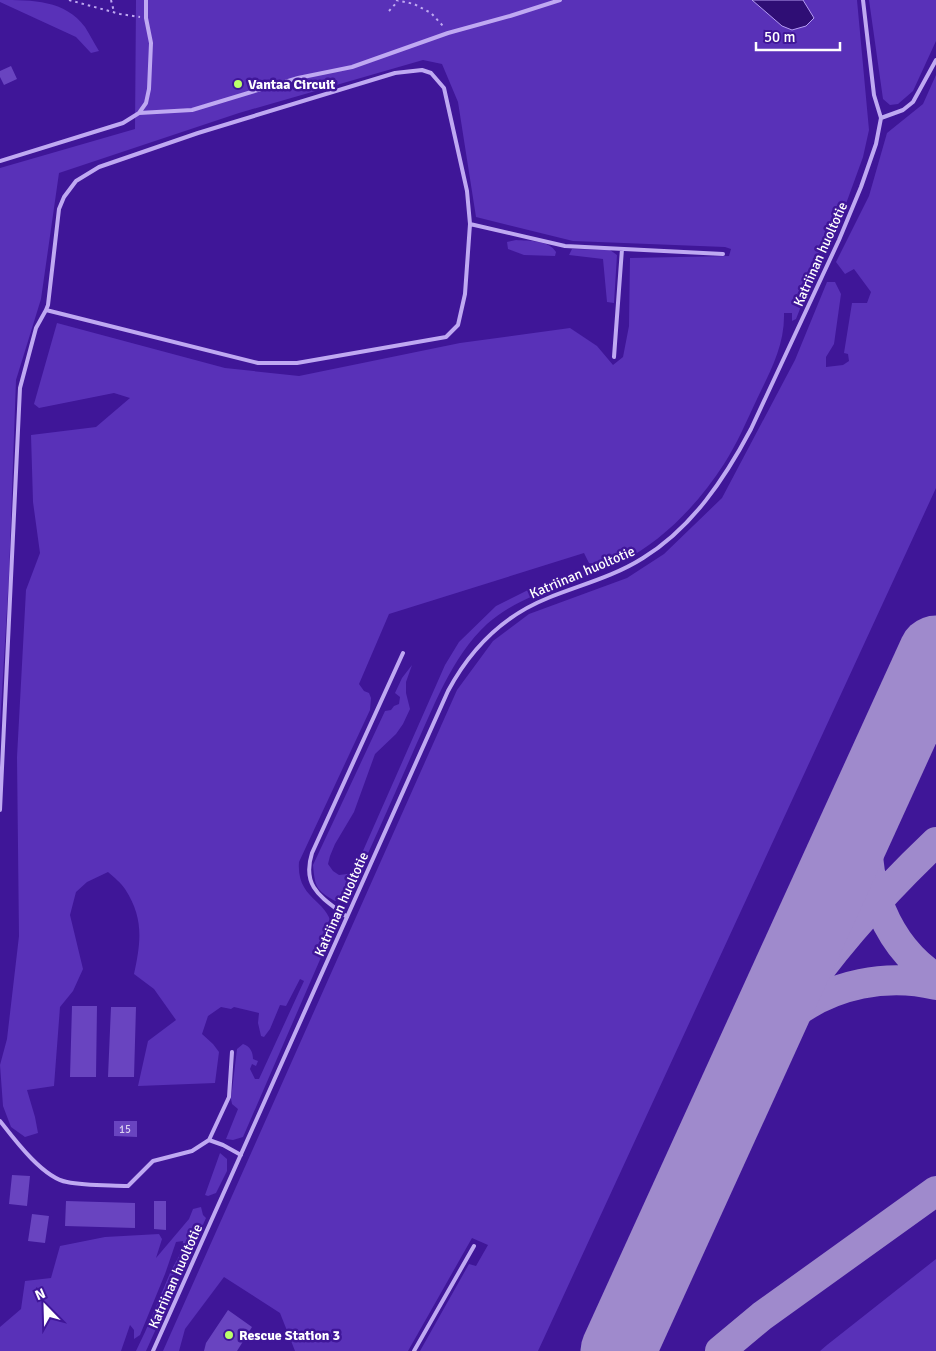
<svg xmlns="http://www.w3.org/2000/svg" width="936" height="1351" font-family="Signika,sans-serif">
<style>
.green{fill:#5931b8}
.water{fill:#2f0e75;stroke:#b59cf4}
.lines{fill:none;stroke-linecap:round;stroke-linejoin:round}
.taxiway{stroke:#9f8acc;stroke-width:30}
.runway{stroke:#9f8acc;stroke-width:75}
.building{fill:#6944c0}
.path{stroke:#bfa9f2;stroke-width:2;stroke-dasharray:2.5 4;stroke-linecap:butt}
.lane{stroke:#bfa9f2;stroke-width:4}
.poi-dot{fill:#bbff6a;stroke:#3f1698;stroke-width:2}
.labels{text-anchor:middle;stroke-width:5;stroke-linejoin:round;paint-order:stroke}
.number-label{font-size:11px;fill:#dad0ef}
.poi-label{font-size:14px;font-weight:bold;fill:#fff;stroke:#3f1698;text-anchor:start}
.street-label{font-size:14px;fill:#fff;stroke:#3f1698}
</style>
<rect width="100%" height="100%" fill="#3f1698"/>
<path class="green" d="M0,0C33,0 65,0 85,27C90,35 94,43 99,51L91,53L76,37L0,2Z
M136,0H752L782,25L814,18L803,0H857L869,130L863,157L847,201L807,291L796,319L792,321V313H784C785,345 770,372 757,399C747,420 737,444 724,464C699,503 663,541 621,562C577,584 524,591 487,624C451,657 433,709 413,752C393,798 372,845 351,891L343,899L335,901C316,890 315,887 313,865L385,711L391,710L394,706L399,704L400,697L395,693L402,678L412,665L406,682V693L410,709L403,724L396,734L375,754L354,812L335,844L330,856L328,864L333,871L339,875L347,874L355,869L445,665L459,642L496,606L530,589L594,568V565L589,563L584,553L389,614L359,684L364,691L369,693L371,698L370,710L299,862C296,902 332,899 332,932L243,1137L233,1140L226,1139L238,1109L232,1104L231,1099L237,1049L243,1044C250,1046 253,1052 253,1059L258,1061L256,1066L252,1064L250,1069L255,1079H259L304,981L300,979L286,1006L280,1005L270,1029L264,1037L261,1036L258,1023L259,1013L234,1007L231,1009L221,1007L208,1016L202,1034L213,1044L219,1052L215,1083L138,1086L148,1041L176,1020L154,989L134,974C141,942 144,918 125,889C121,883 114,877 108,872L87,882L76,892L70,915L83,969L73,991L60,1007L54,1086L27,1090L35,1117L38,1133L25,1137L11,1127L3,1106L0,1065L7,1039L19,936L17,757L26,590L40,553L33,502L31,435L96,427L130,398L114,393L39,408L34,404L57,323L225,368L299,376L460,343L570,328L597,346L613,365L623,357L629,326L630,258L729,256L731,249L725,247L573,241L476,217L458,102L442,64L423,60L239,113L59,173L41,299L16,380L9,575L0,726V168L135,129Z
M869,0H936V41L913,91L898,104L890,105L883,99Z
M936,75V488L538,1351H420L469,1264L476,1266L488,1245L472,1238L408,1351H295L280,1313L224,1277L185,1329L179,1351H163L457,690L493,641L529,614L627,578L664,554L722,498L795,360L827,282H835L841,294L834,344L826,357V367L843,365L849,361L848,354L844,353L852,303H867L871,292L854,269L845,274L836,262L869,196L887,133L923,104Z
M516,240C529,241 549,240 556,252L555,256L524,255L508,249L507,242Z
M572,249L610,250L617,255L614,303L607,302L603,259L569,255Z
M220,1153L227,1159V1171L216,1193L208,1196L205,1195Z
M201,1207L203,1215L206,1218L146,1351H136C149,1325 159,1299 170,1273C175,1262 183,1253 183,1241L176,1242L165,1274L140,1335L134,1339V1330L130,1325L121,1351H0V1327L21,1309L25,1281L51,1278L60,1246L105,1237L159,1234L162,1239L156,1258L189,1219L193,1209Z
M936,1259V1351H820L827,1345Z"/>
<path class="water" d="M752,0H803L814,18L806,26L792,30L782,26Z"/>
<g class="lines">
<path class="taxiway" d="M892,749C885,766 876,784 872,802C857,866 880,941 936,978
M792,1015C833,984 887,973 936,985
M711,1147C732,1106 754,1066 779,1028C823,959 877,898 936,842
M626,1351L660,1258
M720,1351L762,1316L936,1191"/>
<path class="runway" d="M618,1351L936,653"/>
</g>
<path class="building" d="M11,66L17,79L4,85L0,77V71Z
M72,1006H97L96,1077H70Z
M111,1007H136L134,1077H108Z
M114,1121H137V1137L114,1136Z
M12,1175L30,1176L27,1206L9,1204Z
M66,1201L135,1203V1228L65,1226Z
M154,1201H166V1230L154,1229Z
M32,1214L49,1216L45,1243L28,1241Z
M228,1310L252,1327L237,1351H204L206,1343Z"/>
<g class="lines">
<path class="path" d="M69,0L120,14L140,17
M111,0L114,12
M396,0L414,4L431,13L444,27
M389,11L398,1"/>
<path class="lane" d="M139,113L192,110L298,78L352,67L448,33L510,16L560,0
M881,118L903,110L913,102L936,60
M0,161L123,123L139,113L146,103L149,89L151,43L146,18V0
M46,310L48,305L59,209L64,197L76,181L99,167L198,133L395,73L422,70L431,73L444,88L467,191L470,224
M614,357L622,249
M0,810L20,388L36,328L46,310L258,363H297L446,337L458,325L465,294L470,224L565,246L723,254
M347,917C323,898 301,888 312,853L403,653
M0,1121C14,1139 43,1178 67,1182C86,1186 108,1185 128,1186L153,1161L192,1151L209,1140L229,1097L232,1052
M209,1140L223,1145L241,1155
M153,1351L448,691C471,648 503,616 548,598C580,585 613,577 643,558C692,528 725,478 751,429L839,240L861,187L876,144L881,118L874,95L863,0
M414,1351L474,1246"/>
</g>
<g class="poi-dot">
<circle cx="238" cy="84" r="5"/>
<circle cx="229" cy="1335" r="5"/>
</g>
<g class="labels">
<g class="number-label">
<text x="125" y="1133">15</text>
</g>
<g class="poi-label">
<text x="248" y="89">Vantaa Circuit</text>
<text x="239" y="1340">Rescue Station 3</text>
</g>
<g class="street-label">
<text transform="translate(820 254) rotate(-66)" y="5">Katriinan huoltotie</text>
<text transform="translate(582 572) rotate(-23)" y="5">Katriinan huoltotie</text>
<text transform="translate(341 904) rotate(-66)" y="5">Katriinan huoltotie</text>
<text transform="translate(175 1276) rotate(-66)" y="5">Katriinan huoltotie</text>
</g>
</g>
<g transform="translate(45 1306) rotate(337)" stroke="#3f1698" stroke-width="4" paint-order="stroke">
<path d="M0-4L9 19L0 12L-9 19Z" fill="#ffffff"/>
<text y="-8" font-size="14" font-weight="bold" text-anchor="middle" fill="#ffffff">N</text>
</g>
<path d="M756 42v8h84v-8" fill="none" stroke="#ffffff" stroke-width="2.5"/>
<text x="764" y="42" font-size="15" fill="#ffffff" stroke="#3f1698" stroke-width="4" paint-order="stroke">50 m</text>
</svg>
